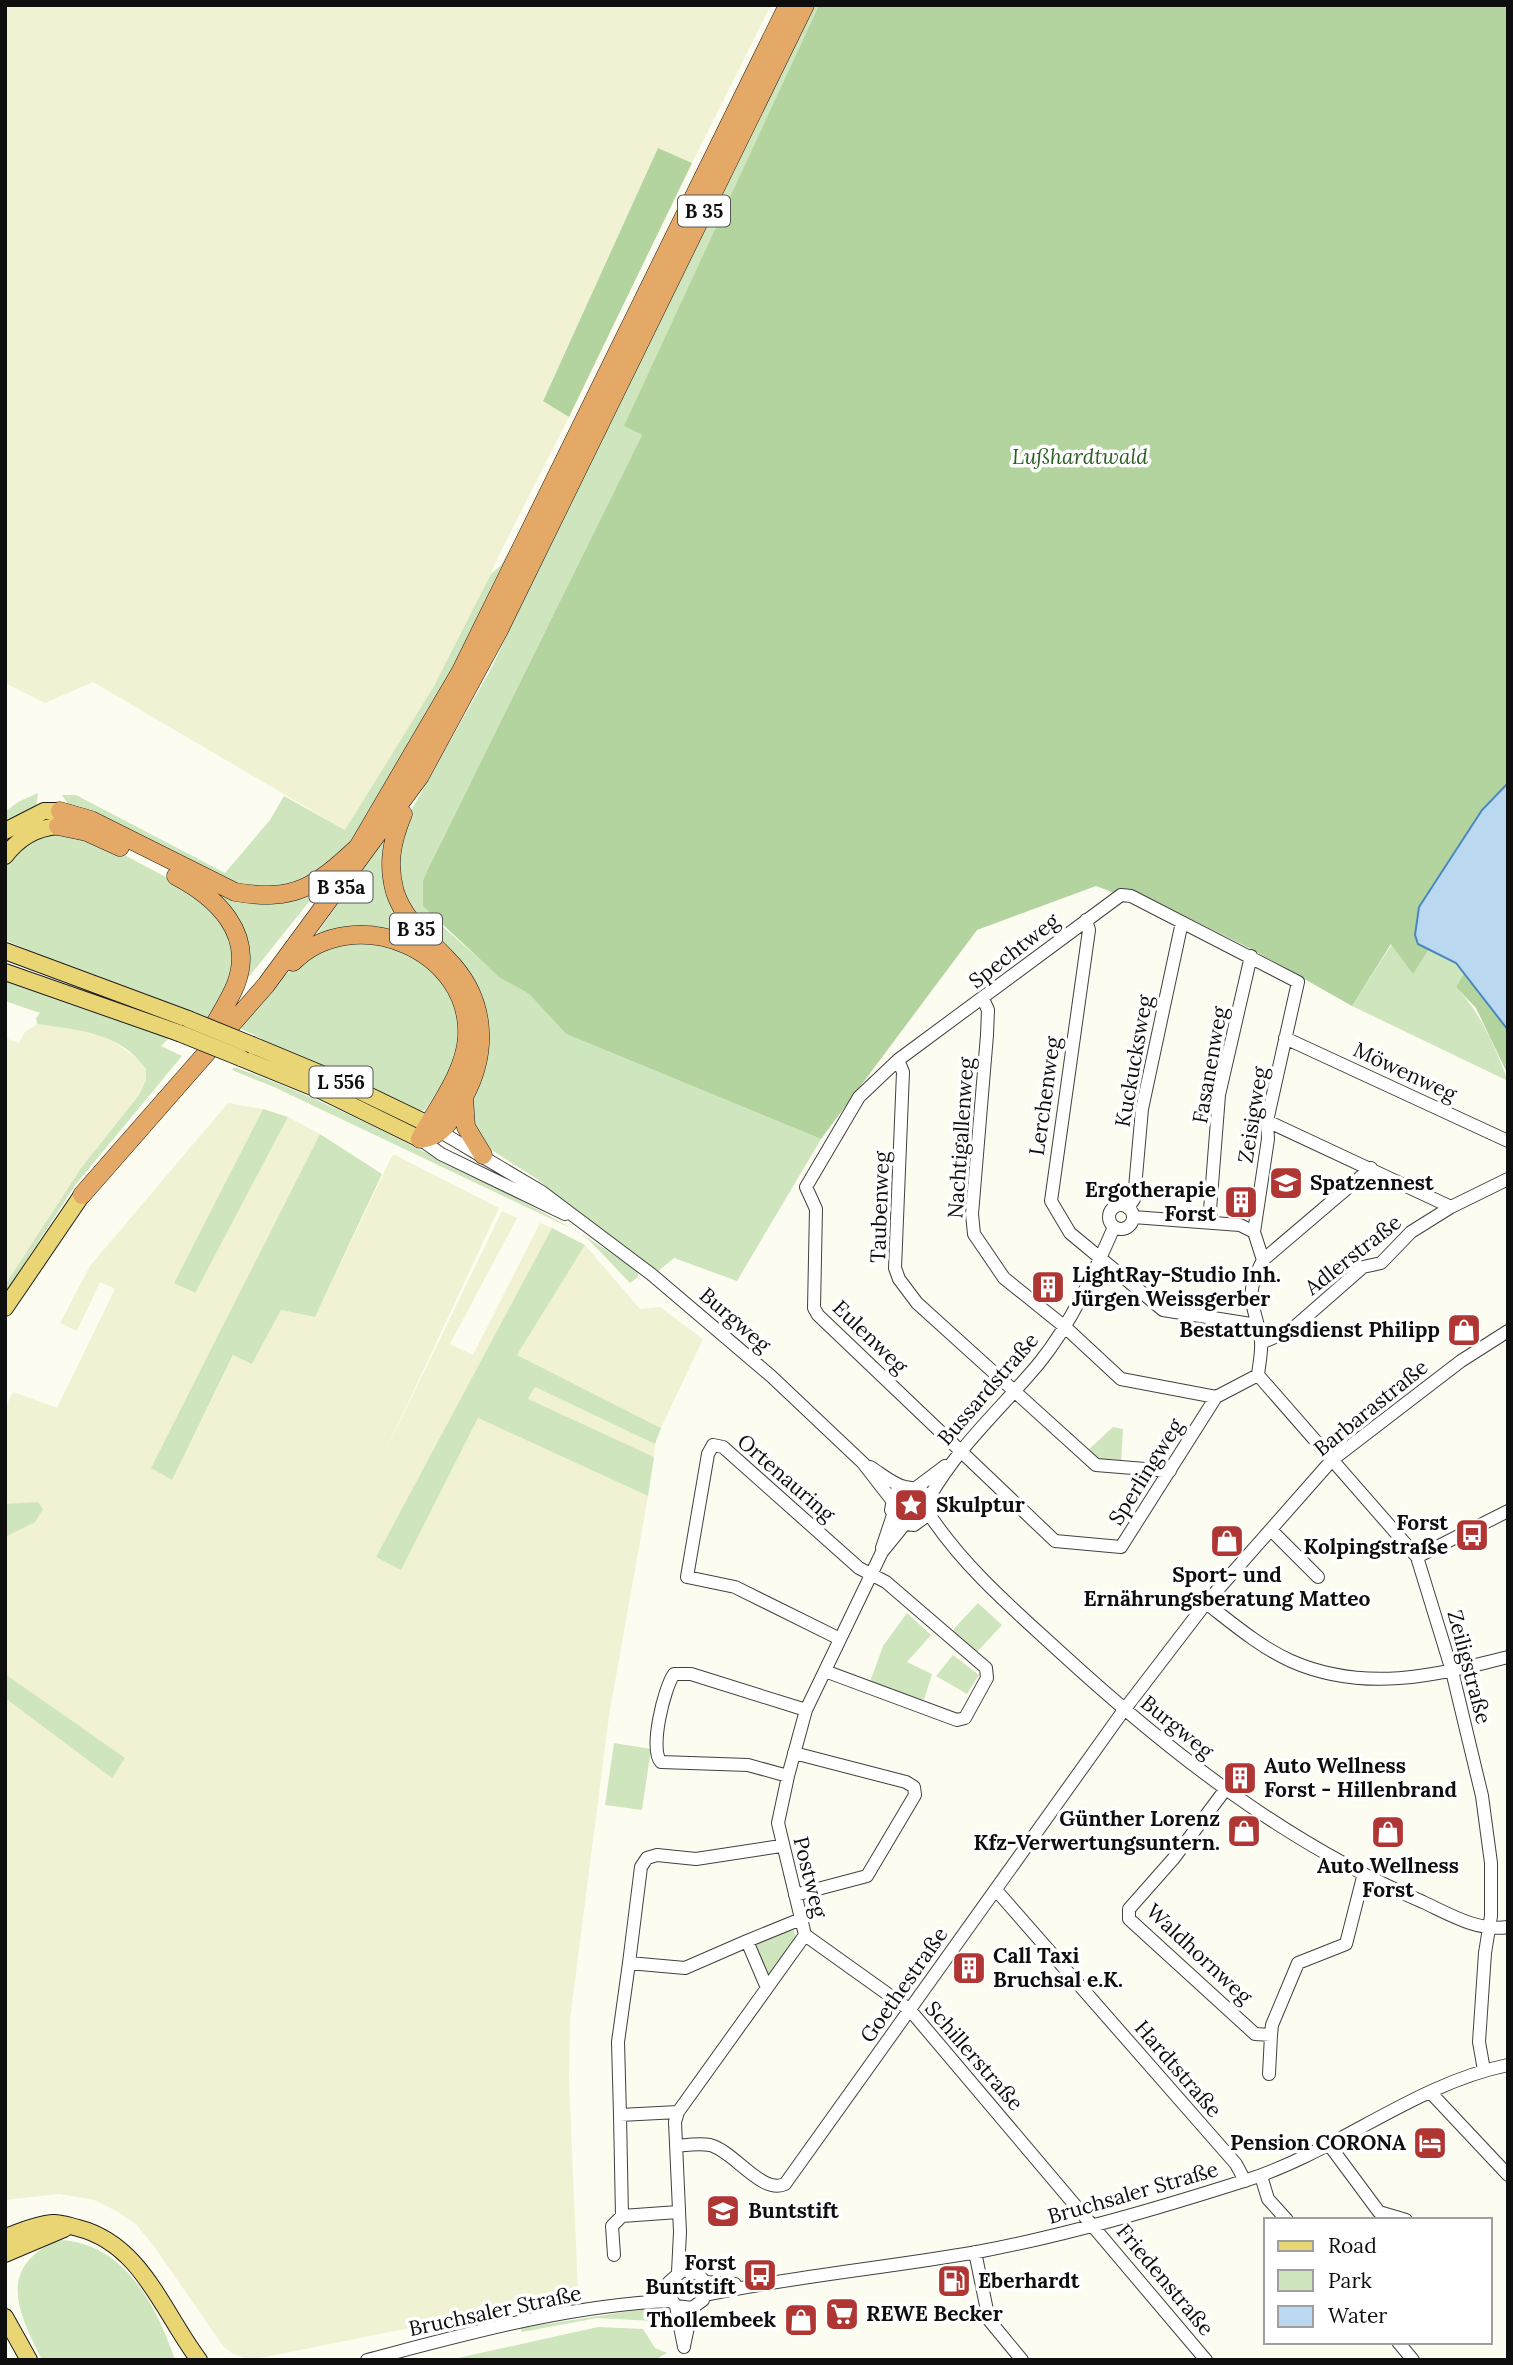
<svg xmlns="http://www.w3.org/2000/svg" width="1513" height="2365" font-family="Lora,serif">
<style>
.farmland{fill:#f1f1d3}
.green{fill:#cfe5bd}
.forest{fill:#b3d49e}
.water{fill:#bad8f0;stroke:#4988bf;stroke-width:2}
.lines{fill:none;stroke-linecap:round;stroke-linejoin:round}
.minor-casing{stroke:#414141;stroke-width:14}
.major-casing{stroke:#1f1f1f;stroke-width:18}
.highway-casing{stroke:#1f1f1f;stroke-width:19}
.minor{stroke:#fff;stroke-width:12}
.major{stroke:#ead574;stroke-width:16}
.highway{stroke:#e5a967;stroke-width:18}
.major-bridge-casing{stroke:#1f1f1f;stroke-width:18;stroke-linecap:butt}
.major-bridge{stroke:#ead574;stroke-width:16}
.labels{text-anchor:middle;stroke-width:7;stroke-linejoin:round;paint-order:stroke}
.shield{fill:#fff;stroke:#565656;stroke-width:2}
.shield-label{font-size:19px;font-weight:bold;fill:#0e0e0e}
.park-label{font-size:21px;font-style:italic;fill:#2d5f25;stroke:#fff}
.street-label{font-size:21px;fill:#0e0e0e;stroke:#fff}
.poi-label{font-size:21px;font-weight:bold;fill:#0e0e0e;stroke:#fff;text-anchor:start}
</style>
<rect width="100%" height="100%" fill="#fdfcf1"/>
<path class="farmland" d="M5,5H771L692,163L658,148L543,400L569,417L498,557L471,618L434,686L345,830L93,682L45,703L5,683Z
M37,1024L90,1031L111,1040L139,1060L146,1069V1080L139,1095L81,1168L5,1285V1038L19,1043L25,1032Z
M228,1103L263,1109L174,1283L194,1293L288,1117L320,1134L152,1468L172,1480L234,1354L252,1364L281,1310L315,1317L393,1154L499,1208L379,1465L502,1211L517,1218L450,1344L473,1355L540,1223L552,1228L376,1557L401,1570L478,1418L648,1496L609,1716L570,2019L569,2080L578,2294L250,2360L233,2354L223,2346L156,2249L136,2224L118,2212L94,2200L59,2194L5,2200V1408L13,1392L57,1408L115,1289L100,1282L77,1331L60,1323L90,1266Z
M585,1245L640,1309L660,1307L703,1339L661,1428L517,1355Z
M535,1387L655,1444L654,1457L528,1400Z"/>
<path class="green" d="M778,5H782L466,648L382,794L342,854L305,884L248,891L69,806L62,795H76L225,873L270,820L284,796L345,830L434,686L491,574L501,565L515,540Z
M812,5H819L625,426L642,435L428,869L433,918L500,977L529,994L566,1034L821,1139L737,1281L674,1258L658,1271L648,1266L567,1206L540,1181L479,1142L469,1109L486,1067L488,1017L474,981L462,964L430,937L404,898L398,860L404,823L492,667L584,469Z
M38,793L36,806L5,825V812L18,802Z
M65,831L119,852L207,899L232,940L233,981L207,1020L103,982L5,940V864L29,838Z
M387,835C382,863 383,893 399,918C411,937 428,950 443,965C474,995 483,1040 465,1079C458,1092 451,1111 439,1120C441,1101 464,1080 469,1059C484,1002 438,943 384,930C372,927 358,926 346,928C337,930 324,937 316,935Z
M200,885L215,890L320,888L244,983L245,960Z
M368,937L420,958L454,997L462,1031L452,1069L425,1110L418,1111L260,1044L262,1039L240,1028L283,977L308,954Z
M1392,944L1413,973L1429,949L1455,963L1464,973L1456,987C1482,1015 1494,1045 1508,1081L1352,1006Z
M5,977L170,1037L161,1046L182,1056L76,1184L5,1293V1285L81,1168L139,1095L146,1080V1069C120,1032 78,1030 37,1024L36,1018L40,1013L5,1001Z
M234,1067C308,1093 378,1128 448,1164C516,1198 577,1227 638,1272V1277L630,1283L591,1242L577,1231L274,1087L232,1070Z
M263,1109L288,1117L195,1293L174,1283Z
M320,1134L382,1174L315,1317L281,1310L252,1364L233,1355L172,1480L151,1468Z
M552,1228L585,1245L517,1355L661,1428L655,1444L535,1387L528,1399L654,1457L648,1496L478,1418L401,1570L376,1557Z
M1113,1427L1123,1429L1121,1464L1097,1462L1087,1451Z
M910,1493L918,1496L923,1506L920,1513L910,1518L900,1512C896,1503 900,1496 910,1493Z
M38,1502L43,1509L35,1522L5,1537V1504Z
M978,1603L1002,1625L975,1654L951,1632Z
M907,1613L931,1635L907,1662L932,1674L924,1700L870,1682L883,1646Z
M953,1655L979,1675L967,1694L936,1676Z
M5,1674L125,1758L112,1778L5,1698Z
M614,1743L651,1749L642,1810L605,1805Z
M788,1928L793,1929L797,1939L773,1973L765,1974L754,1944Z
M57,2240C124,2241 156,2305 175,2360H42C14,2306 0,2268 57,2240Z
M662,2306L673,2322L597,2318L522,2332L521,2328Z
M598,2327L643,2329L655,2348L667,2353L655,2360H449Z"/>
<path class="forest" d="M819,5H1508V783L1482,810L1419,907L1418,944L1429,949L1413,974L1391,944L1352,1006L1253,950L1135,891L1112,892L1096,886L977,930L821,1139L566,1034L529,994L499,977L423,906V881L428,869L642,435L624,426Z
M658,148L692,163L569,417L543,401Z
M1464,973L1508,1030V1075L1476,1008L1456,987Z"/>
<path class="water" d="M1508,783V1030L1456,963L1418,944L1415,935L1419,907L1482,810Z"/>
<g class="lines">
<g class="minor-casing">
<path id="minor" d="M1121,895L1131,896L1298,982L1267,1121L1268,1139L1254,1232L1263,1260C1242,1300 1255,1302 1261,1341C1262,1352 1259,1365 1258,1375L1216,1397L1121,1547L1055,1541L818,1315L814,1308L816,1209L806,1187L859,1097L898,1060Z
M1086,920L1089,930L1051,1201L1070,1233L1163,1310L1257,1325
M983,999L988,1010L987,1035L972,1214L974,1234L1004,1278L1065,1327L1121,1379L1216,1397
M1285,1038L1508,1141
M898,1060L903,1072L895,1268L899,1279L917,1303L1096,1465L1170,1471
M1267,1121L1451,1207
M434,1128L542,1192L651,1274L771,1376L863,1463L891,1499
M420,1139L441,1154L565,1214
M1109 1217a12 12 0 1 1 24 0a12 12 0 1 1-24 0Z
M1128,1208L1134,1199L1142,1109L1182,922
M1133,1217L1240,1225L1254,1232
M1212,1223L1210,1210L1219,1095L1251,956
M1263,1260L1371,1168
M1261,1343L1291,1330L1363,1267L1381,1263L1411,1232L1451,1207L1508,1179
M1258,1375L1417,1557L1452,1671L1482,1796L1491,1863V1916L1485,1953L1479,2042L1484,2070
M870,1467C880,1473 894,1485 905,1487C921,1489 934,1493 929,1514L914,1525L900,1523L891,1510L894,1494L904,1487
M917,1487L945,1466
M929,1498C958,1446 1002,1408 1040,1362C1072,1322 1094,1273 1114,1227
M929,1514C964,1567 1012,1608 1059,1651C1169,1752 1285,1843 1423,1902C1449,1914 1478,1932 1508,1927
M1271,1530L1318,1577
M882,1548L893,1515
M1417,1557L1508,1511
M1206,1603C1232,1623 1260,1647 1291,1661C1364,1693 1434,1676 1508,1657
M825,1671L957,1720L965,1718L987,1678L986,1668L886,1582L859,1568L723,1447L713,1445L708,1454L687,1577L735,1587L840,1639
M794,1753L906,1782L914,1787L915,1795L867,1876L795,1895
M788,1776L748,1765L661,1762C649,1750 664,1688 674,1674H691L806,1710
M1225,1790L1174,1858L1129,1909V1919L1255,2034L1271,2035L1272,2025L1298,1963L1346,1944L1363,1877
M996,1890L1236,2164L1245,2181
M805,1935L910,2010L1206,2360
M747,1941L801,1919
M767,1988L747,1941L685,1968L629,1963L641,1867L647,1858L657,1855L696,1859L781,1846
M1269,2074L1271,2035
M1430,2092L1508,2175
M678,2112L620,2115L622,2216L678,2212
M620,2115L618,2042L629,1963
M676,2146C687,2145 699,2143 710,2145C734,2151 762,2195 785,2184L1121,1714L1206,1603L1332,1460L1461,1361L1508,1331
M1330,2146L1379,2212L1406,2220
M1261,2176L1268,2199L1287,2220
M975,2252L989,2320L1022,2360
M614,2255L612,2226L622,2216
M678,2272L680,2232L675,2122L678,2112L805,1935L778,1823L788,1776L806,1710L882,1552L904,1525
M705,2282L703,2300L692,2308L676,2306L668,2295L669,2282L683,2270L698,2274L705,2282L735,2284
M705,2295C795,2276 886,2268 977,2252C1068,2235 1159,2208 1247,2180C1338,2151 1415,2084 1508,2065
M676,2306L684,2347
M1398,2342L1413,2360
M684,2346L692,2308
M367,2360C466,2334 568,2305 671,2301"/>
</g>
<g class="major-casing">
<path id="major" d="M5,831L44,811H60
M5,856C19,838 35,828 58,826
M5,951L188,1019
M5,972L179,1033
M252,1045L341,1082L428,1124
M241,1058L322,1091L420,1139
M5,1308L82,1195
M5,2237C20,2232 36,2224 52,2223C60,2222 70,2226 78,2228C142,2244 163,2313 199,2360
M5,2254L64,2229
M5,2317L29,2360"/>
</g>
<g class="highway-casing">
<path id="highway" d="M60,811L91,820L235,892C295,902 315,887 358,847
M403,814C392,840 387,864 395,892C405,922 427,937 447,959C485,997 490,1049 464,1097C453,1116 445,1136 420,1139
M58,826L87,832L120,847
M358,847L461,671L788,5
M176,876C216,897 255,933 236,984C230,999 221,1013 213,1027
M293,962C354,901 472,950 467,1037C465,1073 437,1108 420,1139
M464,1097L466,1127L483,1155
M82,1195L266,985L420,776L499,630L805,5"/>
</g>
<use href="#minor" class="minor"/>
<use href="#major" class="major"/>
<use href="#highway" class="highway"/>
<g class="major-bridge-casing">
<path id="major-bridge" d="M188,1019L252,1045
M179,1033L241,1058"/>
</g>
<use href="#major-bridge" class="major-bridge"/>
</g>
<defs>
<g id="school-square" transform="scale(1.75)"><rect x="-9" y="-9" width="18" height="18" rx="4" fill="#b03634" stroke="#fff"/><path d="M0-5L7-2L0 1L-7-2ZM-4 1L0 2.5L4 1V4Q0 6-4 4Z" fill="#fff"/></g>
<g id="building-square" transform="scale(1.75)"><rect x="-9" y="-9" width="18" height="18" rx="4" fill="#b03634" stroke="#fff"/><path d="M-4-6H4V6H1V3H-1V6H-4ZM-2.5-4.3h1.7v1.8h-1.7ZM.8-4.3h1.7v1.8H.8ZM-2.5-1h1.7V.8h-1.7ZM.8-1h1.7V.8H.8Z" fill="#fff"/></g>
<g id="shop-square" transform="scale(1.75)"><rect x="-9" y="-9" width="18" height="18" rx="4" fill="#b03634" stroke="#fff"/><path d="M-5-2.5h2.3a2.7 3.5 0 0 1 5.4 0H5L5.5 6h-11ZM-1.5-2.5h3a1.5 2.3 0 0 0-3 0Z" fill="#fff"/></g>
<g id="sight-square" transform="scale(1.75)"><rect x="-9" y="-9" width="18" height="18" rx="4" fill="#b03634" stroke="#fff"/><path d="M0-6L1.8-2.2L6-1.7L2.9 1.2L3.7 5.4L0 3.3L-3.7 5.4L-2.9 1.2L-6-1.7L-1.8-2.2Z" fill="#fff"/></g>
<g id="bus-square" transform="scale(1.75)"><rect x="-9" y="-9" width="18" height="18" rx="4" fill="#b03634" stroke="#fff"/><path d="M-5-6H5V4H4V6H2V4H-2V6H-4V4H-5ZM-3.5-4V0h7V-4ZM-3.5 1.2v1.5H-2V1.2ZM2 1.2v1.5H3.5V1.2Z" fill="#fff"/></g>
<g id="hotel-square" transform="scale(1.75)"><rect x="-9" y="-9" width="18" height="18" rx="4" fill="#b03634" stroke="#fff"/><path d="M-6-4.5h1.5V1H6V5H4.5V3h-9V5H-6ZM-4 0a1.8 1.8 0 1 1 3.6 0ZM.5 0V-2.5h3Q6-2.5 6 0Z" fill="#fff"/></g>
<g id="fuel-square" transform="scale(1.75)"><rect x="-9" y="-9" width="18" height="18" rx="4" fill="#b03634" stroke="#fff"/><path d="M-5.5-6h7V0h2V4h1.3V-2.5L3-4.5l.8-.8L6-3V5H2.5V1h-1V6h-7ZM-4.2-4.7v3.2H.2V-4.7Z" fill="#fff"/></g>
<g id="supermarket-square" transform="scale(1.75)"><rect x="-9" y="-9" width="18" height="18" rx="4" fill="#b03634" stroke="#fff"/><path d="M-6-5.5h2.5l.6 2H6L4.5 2H-2.5L-4.4-4H-6ZM-1.5 3.2a1.3 1.3 0 1 0 .1 0ZM3 3.2a1.3 1.3 0 1 0 .1 0Z" fill="#fff"/></g>
</defs>
<g fill-rule="evenodd">
<use href="#school-square" x="1286" y="1183"/>
<use href="#building-square" x="1241" y="1202"/>
<use href="#building-square" x="1048" y="1287"/>
<use href="#shop-square" x="1464" y="1330"/>
<use href="#sight-square" x="911" y="1505"/>
<use href="#bus-square" x="1472" y="1535"/>
<use href="#shop-square" x="1227" y="1541"/>
<use href="#building-square" x="1240" y="1778"/>
<use href="#shop-square" x="1244" y="1831"/>
<use href="#shop-square" x="1388" y="1832"/>
<use href="#building-square" x="969" y="1968"/>
<use href="#hotel-square" x="1430" y="2143"/>
<use href="#school-square" x="723" y="2211"/>
<use href="#bus-square" x="760" y="2275"/>
<use href="#fuel-square" x="954" y="2281"/>
<use href="#supermarket-square" x="842" y="2314"/>
<use href="#shop-square" x="801" y="2320"/>
</g>
<g class="labels">
<g class="shield">
<rect x="678" y="195.5" width="52" height="31" rx="5"/>
<rect x="309.5" y="871.5" width="63" height="31" rx="5"/>
<rect x="390" y="913.5" width="52" height="31" rx="5"/>
<rect x="309.5" y="1066.5" width="63" height="31" rx="5"/>
</g>
<g class="shield-label">
<text x="704" y="218">B 35</text>
<text x="341" y="894">B 35a</text>
<text x="416" y="936">B 35</text>
<text x="341" y="1089">L 556</text>
</g>
<g class="park-label">
<text x="1080" y="464">Lußhardtwald</text>
</g>
<g class="street-label">
<text transform="translate(1014 951) rotate(-38)" y="7">Spechtweg</text>
<text transform="translate(1134 1061) rotate(-80)" y="7">Kuckucksweg</text>
<text transform="translate(1210 1065) rotate(-80)" y="7">Fasanenweg</text>
<text transform="translate(1405 1072) rotate(25)" y="7">Möwenweg</text>
<text transform="translate(1045 1096) rotate(-82)" y="7">Lerchenweg</text>
<text transform="translate(1253 1115) rotate(-81)" y="7">Zeisigweg</text>
<text transform="translate(961 1138) rotate(-86)" y="7">Nachtigallenweg</text>
<text transform="translate(880 1207) rotate(-88)" y="7">Taubenweg</text>
<text transform="translate(1353 1255) rotate(-38)" y="7">Adlerstraße</text>
<text transform="translate(735 1320) rotate(41)" y="7">Burgweg</text>
<text transform="translate(870 1337) rotate(44)" y="7">Eulenweg</text>
<text transform="translate(988 1389) rotate(-49)" y="7">Bussardstraße</text>
<text transform="translate(1371 1408) rotate(-39)" y="7">Barbarastraße</text>
<text transform="translate(1146 1472) rotate(-58)" y="7">Sperlingweg</text>
<text transform="translate(786 1478) rotate(41)" y="7">Ortenauring</text>
<text transform="translate(1469 1667) rotate(75)" y="7">Zeiligstraße</text>
<text transform="translate(1177 1727) rotate(39)" y="7">Burgweg</text>
<text transform="translate(810 1877) rotate(76)" y="7">Postweg</text>
<text transform="translate(1199 1954) rotate(43)" y="7">Waldhornweg</text>
<text transform="translate(904 1985) rotate(-55)" y="7">Goethestraße</text>
<text transform="translate(974 2056) rotate(49)" y="7">Schillerstraße</text>
<text transform="translate(1178 2069) rotate(49)" y="7">Hardtstraße</text>
<text transform="translate(1133 2193) rotate(-16)" y="7">Bruchsaler Straße</text>
<text transform="translate(1165 2280) rotate(50)" y="7">Friedenstraße</text>
<text transform="translate(495 2311) rotate(-12)" y="7">Bruchsaler Straße</text>
</g>
<g class="poi-label">
<text x="1310" y="1190">Spatzennest</text>
<text x="1216" y="1197" text-anchor="end">Ergotherapie<tspan x="1216" dy="24">Forst</tspan></text>
<text x="1072" y="1282">LightRay-Studio Inh.<tspan x="1072" dy="24">Jürgen Weissgerber</tspan></text>
<text x="1440" y="1337" text-anchor="end">Bestattungsdienst Philipp</text>
<text x="936" y="1512">Skulptur</text>
<text x="1448" y="1530" text-anchor="end">Forst<tspan x="1448" dy="24">Kolpingstraße</tspan></text>
<text x="1227" y="1582" text-anchor="middle">Sport- und<tspan x="1227" dy="24">Ernährungsberatung Matteo</tspan></text>
<text x="1264" y="1773">Auto Wellness<tspan x="1264" dy="24">Forst - Hillenbrand</tspan></text>
<text x="1220" y="1826" text-anchor="end">Günther Lorenz<tspan x="1220" dy="24">Kfz-Verwertungsuntern.</tspan></text>
<text x="1388" y="1873" text-anchor="middle">Auto Wellness<tspan x="1388" dy="24">Forst</tspan></text>
<text x="993" y="1963">Call Taxi<tspan x="993" dy="24">Bruchsal e.K.</tspan></text>
<text x="1406" y="2150" text-anchor="end">Pension CORONA</text>
<text x="748" y="2218">Buntstift</text>
<text x="736" y="2270" text-anchor="end">Forst<tspan x="736" dy="24">Buntstift</tspan></text>
<text x="978" y="2288">Eberhardt</text>
<text x="866" y="2321">REWE Becker</text>
<text x="776" y="2327" text-anchor="end">Thollembeek</text>
</g>
</g>
<rect width="1513" height="2365" fill="none" stroke="#0e0e0e" stroke-width="14"/>
<rect x="1264" y="2218" width="228" height="126" fill="#ffffff" stroke="#9f9f9f" stroke-width="2"/>
<rect x="1278" y="2241" width="35" height="10" fill="#ead574" stroke="#9f9f9f" stroke-width="2"/>
<text x="1328" y="2253" font-size="21" fill="#0e0e0e">Road</text>
<rect x="1278" y="2270" width="35" height="21" fill="#cfe5bd" stroke="#9f9f9f" stroke-width="2"/>
<text x="1328" y="2288" font-size="21" fill="#0e0e0e">Park</text>
<rect x="1278" y="2306" width="35" height="21" fill="#bad8f0" stroke="#9f9f9f" stroke-width="2"/>
<text x="1328" y="2323" font-size="21" fill="#0e0e0e">Water</text>
</svg>
